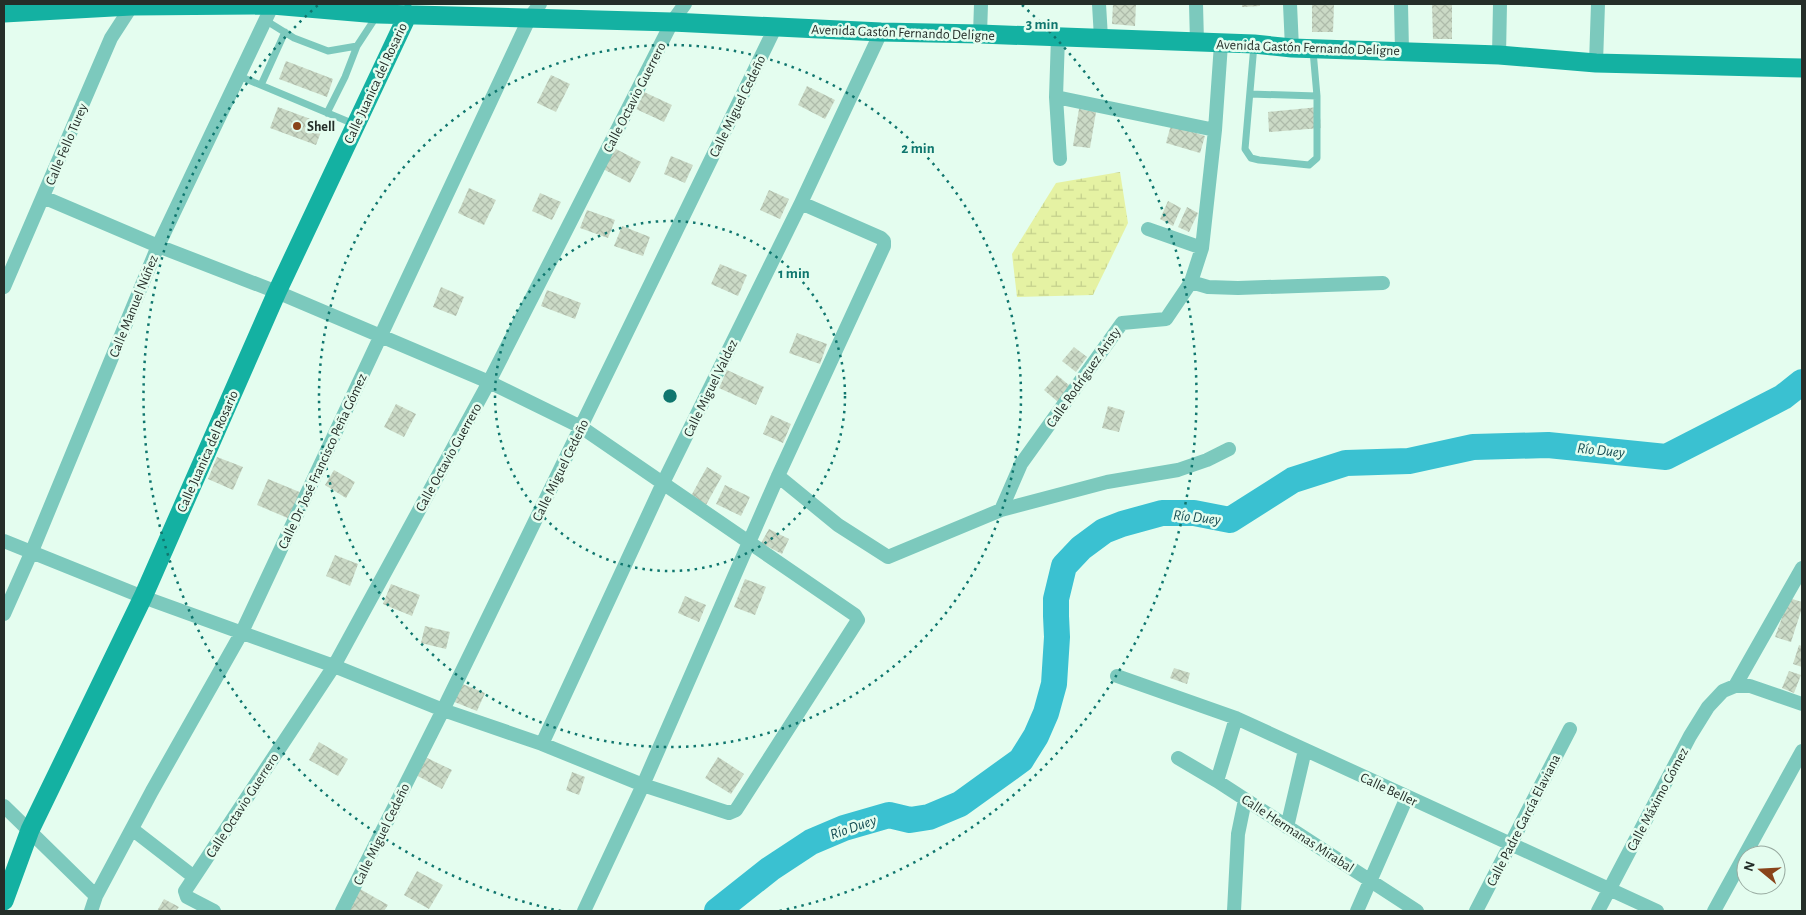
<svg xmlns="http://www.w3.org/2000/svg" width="1806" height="915" font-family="'Alegreya Sans',sans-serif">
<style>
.wetland{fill:url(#wetland-marsh)}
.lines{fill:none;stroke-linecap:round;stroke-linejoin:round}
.river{stroke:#3ac1d1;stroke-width:26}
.building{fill:url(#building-cross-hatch)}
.lane{stroke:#7cc9bd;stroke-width:7}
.street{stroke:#7cc9bd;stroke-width:14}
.secondary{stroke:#14b1a2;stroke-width:19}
.ring{fill:none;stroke:#0f766e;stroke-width:2.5;stroke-dasharray:2.5 5}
.poi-dot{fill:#89441a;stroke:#e4fdef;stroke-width:2}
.labels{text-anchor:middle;stroke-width:5;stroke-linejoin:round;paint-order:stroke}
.street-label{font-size:14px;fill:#252e29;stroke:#e4fdef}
.poi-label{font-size:14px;font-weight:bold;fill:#252e29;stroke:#e4fdef;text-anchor:start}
.water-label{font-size:15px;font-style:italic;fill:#114a51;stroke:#e4fdef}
.centre{fill:#0f766e;stroke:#e4fdef;stroke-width:2.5}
.ring-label{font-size:15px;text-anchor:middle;font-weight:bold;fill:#0f766e;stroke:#e4fdef;stroke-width:5;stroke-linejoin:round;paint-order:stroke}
</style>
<defs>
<pattern id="wetland-marsh" width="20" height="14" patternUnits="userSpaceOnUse" patternTransform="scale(1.25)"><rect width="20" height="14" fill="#e5f2a3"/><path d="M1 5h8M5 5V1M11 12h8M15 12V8" fill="none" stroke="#c4d08c"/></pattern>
<pattern id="building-cross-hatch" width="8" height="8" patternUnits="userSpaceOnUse" patternTransform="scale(1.25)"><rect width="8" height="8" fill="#cbdac6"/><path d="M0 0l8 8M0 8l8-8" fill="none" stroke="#aebbaa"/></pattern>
</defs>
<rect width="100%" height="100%" fill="#e4fdef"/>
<path class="wetland" d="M1120,172L1128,223L1093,295L1017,297L1012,254L1056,183Z"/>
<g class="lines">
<path class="river" d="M717,911L770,869L811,842L844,828L889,815L910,820L929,817L960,804L1021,760L1036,736L1046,713L1054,684L1057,637L1056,616V599L1064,566L1081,548L1104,531L1122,524L1162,513H1194L1230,520L1293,480L1346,463L1409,461L1473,447L1548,445L1666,457L1783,397L1802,382"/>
</g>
<path class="building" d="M1113,4H1136L1135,26L1112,24Z
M1242,4H1260V6L1242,7Z
M1312,4H1334L1333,32H1312Z
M1432,4H1452V39H1433Z
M286,61L333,79L327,97L279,79Z
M551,75L570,84L556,112L537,103Z
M807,86L835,100L825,119L798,105Z
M644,92L672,105L664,122L636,109Z
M278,107L324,124L316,145L270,128Z
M1319,107L1321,128L1269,132L1268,112Z
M1079,109L1096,112L1090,148L1073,146Z
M1171,125L1205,136L1200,153L1166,143Z
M614,148L641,162L630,183L603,169Z
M671,156L693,165L685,183L664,174Z
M469,188L496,200L484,225L458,213Z
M769,190L789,199L780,219L760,210Z
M540,193L561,202L552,220L532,211Z
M1168,201L1181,208L1173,226L1160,219Z
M1187,207L1198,213L1189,232L1178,227Z
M587,210L615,220L608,238L580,228Z
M622,226L650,237L643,256L614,246Z
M720,264L747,275L738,296L711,284Z
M441,287L464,297L456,316L433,307Z
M547,290L581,303L575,319L541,306Z
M797,333L827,344L820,364L789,353Z
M1074,347L1087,357L1076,372L1062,361Z
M727,370L764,387L756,405L719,388Z
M1057,375L1070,386L1058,402L1044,390Z
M396,404L416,414L404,437L384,427Z
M1108,406L1125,411L1119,432L1102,428Z
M771,415L791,424L783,443L763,434Z
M217,457L243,467L233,490L208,479Z
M707,467L722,476L706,505L691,496Z
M334,470L355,482L346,498L325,485Z
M268,479L302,493L290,519L257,505Z
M725,485L750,497L741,516L716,504Z
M769,529L789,539L782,554L761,543Z
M335,555L358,564L350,586L326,576Z
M745,579L766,587L755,615L734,607Z
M391,584L420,595L412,616L383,604Z
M685,596L706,605L699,622L678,613Z
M1789,598L1802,602V608L1791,642L1775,637Z
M425,626L450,632L446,649L421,643Z
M1799,645L1802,646V667L1793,664Z
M1174,668L1190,673L1187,684L1170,678Z
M1789,671L1801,675L1794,693L1782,688Z
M460,683L485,693L477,711L452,701Z
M319,742L348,759L338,776L309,760Z
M423,756L452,770L442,789L414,774Z
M718,757L744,774L731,794L705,778Z
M572,772L585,777L579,795L566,790Z
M417,871L443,885L429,909L404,895Z
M360,889L388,905L384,911H348Z
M164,899L179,907L176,911H157Z"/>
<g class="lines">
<path class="lane" d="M265,20L294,38L328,51L357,46L376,17
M1254,45L1245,149L1251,158L1259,160L1309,165L1317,158V96L1313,51
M239,76L354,124
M261,85L285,32
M1250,94L1317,96
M327,113L345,77L357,46"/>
<path class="street" d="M1099,4L1101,38
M1196,4L1197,42
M1290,4L1292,48
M1401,4L1402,51
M980,34L981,4
M1058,37L1056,97L1060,159
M1499,55L1500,4
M1596,63L1598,4
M1056,97L1215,130
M1148,229L1202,248
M1191,282L1208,287L1238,288L1383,283
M4,287L111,38L133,4
M778,476L838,525L888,557L1001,510L1107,482L1178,470L1207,460L1229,449
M1001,510L1021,464L1122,323L1166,319L1191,282L1202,248L1215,130L1221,44
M4,541L143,597L334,666L443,710L542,744L643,785L729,813L736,810L858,620L855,615L581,427L489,382L277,292L158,246L43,197
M4,614L32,551L158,246L273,4
M1117,676L1236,718L1657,911
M1735,686L1802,568
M542,744L663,483L801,203L881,32
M1178,758L1217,781L1417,911
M1217,781L1236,718
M4,806L96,896
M1287,827L1305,750
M132,829L194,877
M91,911L96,896L152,791L242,632L530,17L540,4
M214,911L187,897L185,891L334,666L489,382L672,22L685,4
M342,911L443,710L775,28
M584,911L643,785L778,476L884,246V241L881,238L801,203
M1234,911L1238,834L1245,800
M1357,911L1407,797
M1476,911L1570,729
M1598,911L1690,736L1708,707L1723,691L1735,686H1750L1802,704
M1714,911L1802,751"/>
<path class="secondary" d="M4,13L131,6L272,5L378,14L672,22L881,32L980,34L1254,44L1292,48L1499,55L1596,63L1802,68
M4,901L30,830L143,597L277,292L408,14"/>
</g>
<g class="ring">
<circle cx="670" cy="396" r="175"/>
<circle cx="670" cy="396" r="351"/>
<path d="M561 911A526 526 0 0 1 318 5M1022 5A526 526 0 0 1 779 911"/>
</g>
<circle class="poi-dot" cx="297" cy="126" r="5"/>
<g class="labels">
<g class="street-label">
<text transform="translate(903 32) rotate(2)" y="5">Avenida Gastón Fernando Deligne</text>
<text transform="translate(1308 47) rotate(2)" y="5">Avenida Gastón Fernando Deligne</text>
<text transform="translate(375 83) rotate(-65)" y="5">Calle Juanica del Rosario</text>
<text transform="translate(634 97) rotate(-63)" y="5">Calle Octavio Guerrero</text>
<text transform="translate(737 106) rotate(-64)" y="5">Calle Miguel Cedeño</text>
<text transform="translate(66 144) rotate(-67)" y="5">Calle Fello Turey</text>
<text transform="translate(133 306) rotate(-68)" y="5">Calle Manuel Núñez</text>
<text transform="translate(1083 377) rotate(-55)" y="5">Calle Rodríguez Aristy</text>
<text transform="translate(710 388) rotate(-64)" y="5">Calle Miguel Valdez</text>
<text transform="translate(207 451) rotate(-66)" y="5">Calle Juanica del Rosario</text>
<text transform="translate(448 457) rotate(-61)" y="5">Calle Octavio Guerrero</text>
<text transform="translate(322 461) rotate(-65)" y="5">Calle Dr. José Francisco Peña Gómez</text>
<text transform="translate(560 470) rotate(-64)" y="5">Calle Miguel Cedeño</text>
<text transform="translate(1389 789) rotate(25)" y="5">Calle Beller</text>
<text transform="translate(1657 799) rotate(-62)" y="5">Calle Máximo Gómez</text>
<text transform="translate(242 805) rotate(-57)" y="5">Calle Octavio Guerrero</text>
<text transform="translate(1523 820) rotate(-63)" y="5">Calle Padre García Elaviana</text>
<text transform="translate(1298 833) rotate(33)" y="5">Calle Hermanas Mirabal</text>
<text transform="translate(381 834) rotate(-64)" y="5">Calle Miguel Cedeño</text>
</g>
<g class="poi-label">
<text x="307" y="131">Shell</text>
</g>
<g class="water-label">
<text transform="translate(1601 450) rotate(6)" y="5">Río Duey</text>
<text transform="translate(1197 517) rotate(6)" y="5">Río Duey</text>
<text transform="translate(853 827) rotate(-19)" y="5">Río Duey</text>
</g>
</g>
<circle cx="670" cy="396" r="8" class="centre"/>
<g class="ring-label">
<text x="1042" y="29">3 min</text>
<text x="918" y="153">2 min</text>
<text x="794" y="278">1 min</text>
</g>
<rect width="1806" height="915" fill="none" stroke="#252e29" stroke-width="10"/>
<g transform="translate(1761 870) rotate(288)"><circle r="24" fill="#e4fdef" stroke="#98aaa0"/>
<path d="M0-4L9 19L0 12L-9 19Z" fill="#89441a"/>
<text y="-8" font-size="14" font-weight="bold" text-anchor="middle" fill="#252e29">N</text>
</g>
</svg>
